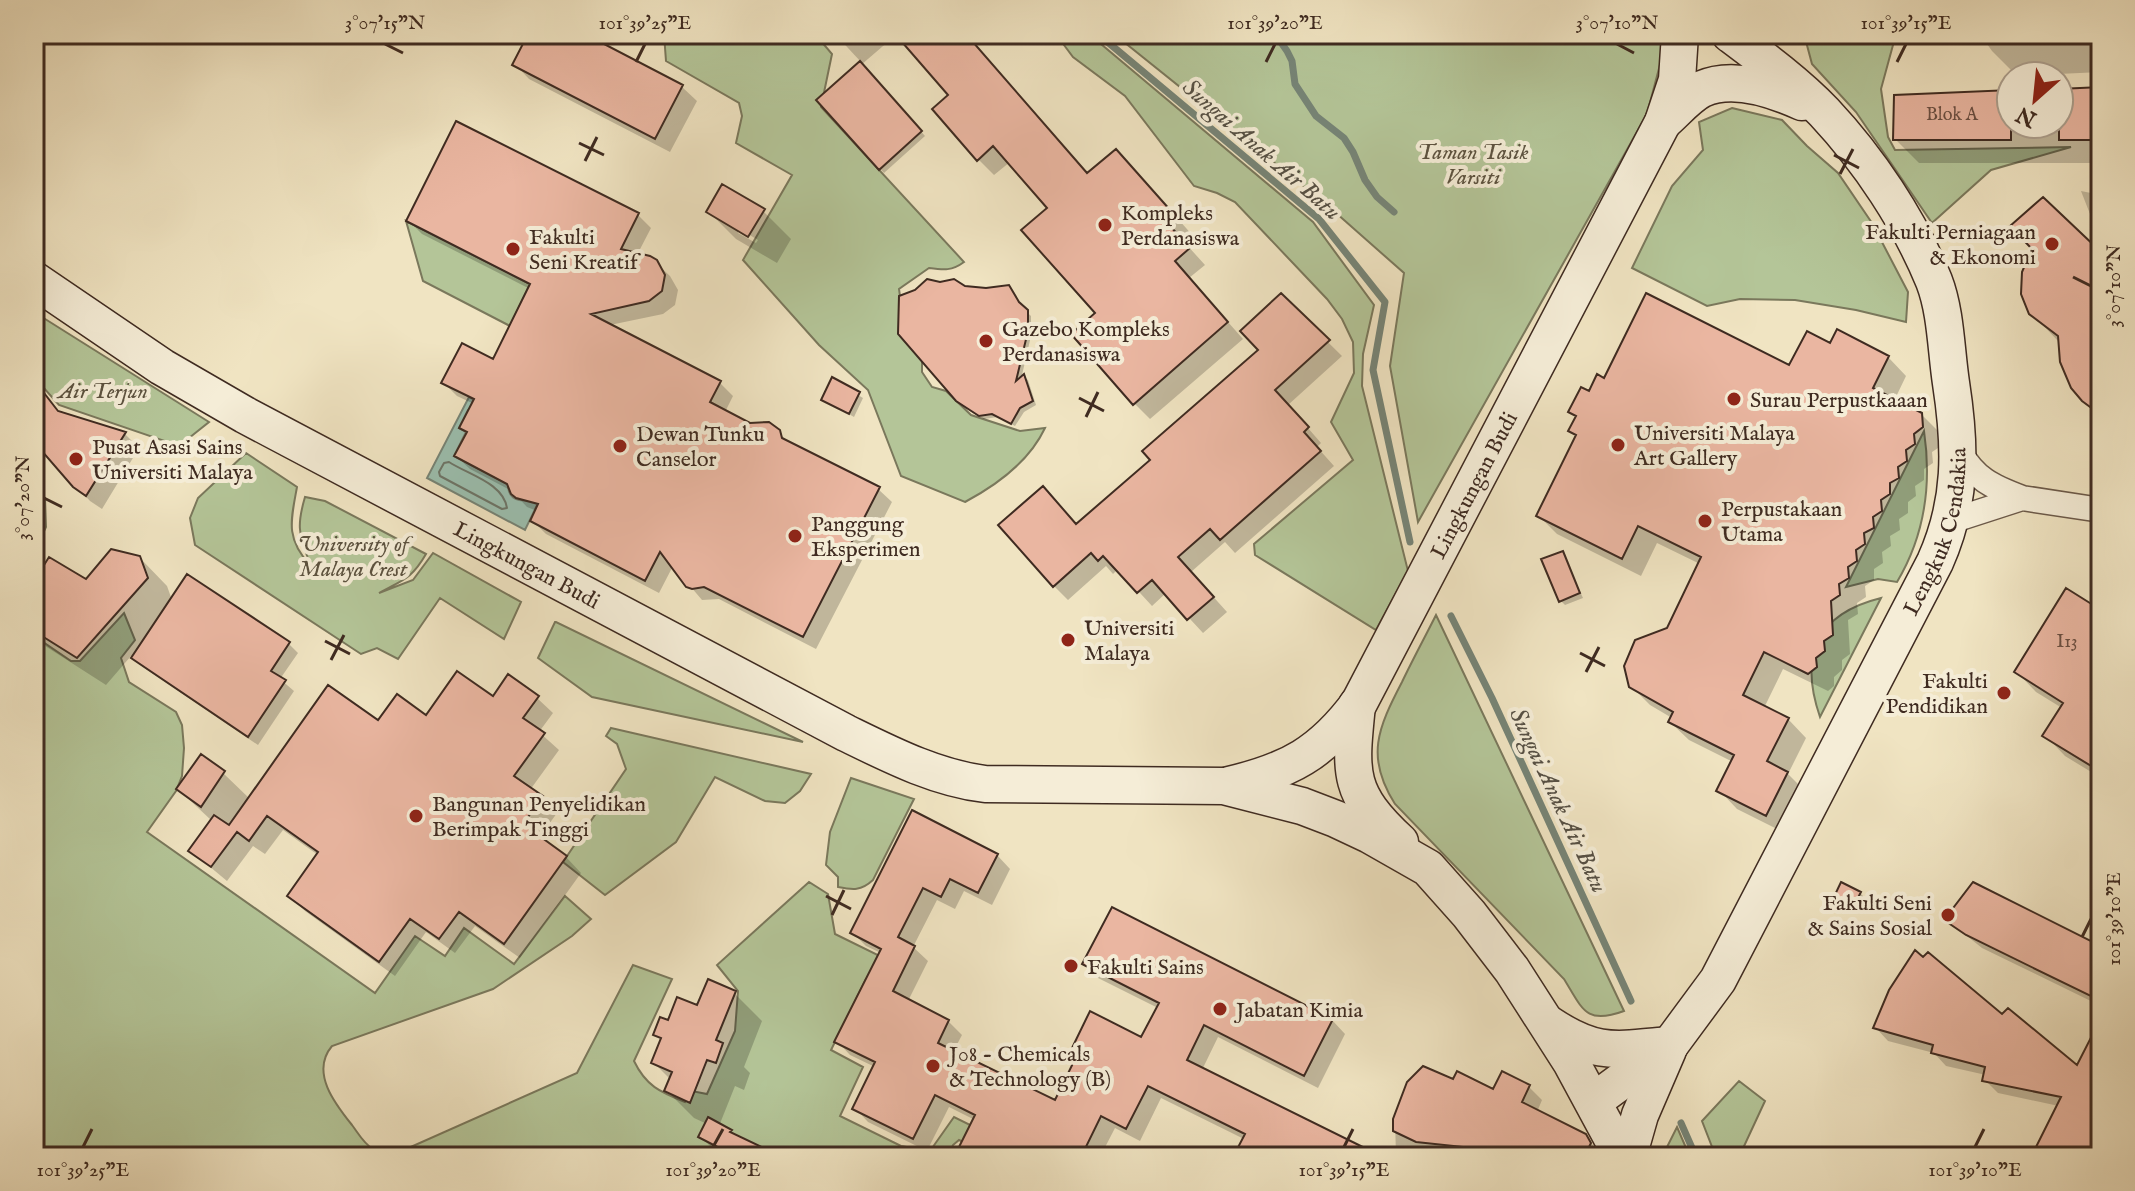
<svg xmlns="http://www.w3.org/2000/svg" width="2135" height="1191" font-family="'IM FELL English',serif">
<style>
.green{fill:#b4c598;stroke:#7a785c;stroke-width:2}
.water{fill:#9bbfaf;stroke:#768476;stroke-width:2}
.shadow{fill:#0003;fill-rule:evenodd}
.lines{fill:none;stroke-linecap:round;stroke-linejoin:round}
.shore{stroke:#6d7568;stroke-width:2}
.stream{stroke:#768476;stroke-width:7}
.building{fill:#eab6a1;stroke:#3f2b21;stroke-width:2}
.street-casing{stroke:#6b5949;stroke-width:27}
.secondary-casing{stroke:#3f2b21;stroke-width:39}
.street{stroke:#f5edd7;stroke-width:24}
.secondary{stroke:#f5edd7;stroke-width:36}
.ticks{fill:none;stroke:#3f2b21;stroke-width:3}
.poi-dot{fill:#8f2418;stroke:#f5edd7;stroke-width:3}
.labels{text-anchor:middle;stroke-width:8;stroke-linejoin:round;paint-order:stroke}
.number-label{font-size:18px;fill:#6a4e41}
.park-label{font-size:22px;font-style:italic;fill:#5c523f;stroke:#f5edd7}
.poi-label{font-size:22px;fill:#3f2b21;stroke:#f5edd7;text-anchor:start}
.street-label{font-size:22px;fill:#3f2b21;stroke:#f5edd7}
.water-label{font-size:24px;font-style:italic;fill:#565044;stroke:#f5edd7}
.neatline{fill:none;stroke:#3f2b21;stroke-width:3}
.ticks-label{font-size:20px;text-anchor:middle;fill:#3f2b21}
</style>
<rect width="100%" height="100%" fill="#f0e4c2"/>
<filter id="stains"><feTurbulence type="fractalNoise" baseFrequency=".0025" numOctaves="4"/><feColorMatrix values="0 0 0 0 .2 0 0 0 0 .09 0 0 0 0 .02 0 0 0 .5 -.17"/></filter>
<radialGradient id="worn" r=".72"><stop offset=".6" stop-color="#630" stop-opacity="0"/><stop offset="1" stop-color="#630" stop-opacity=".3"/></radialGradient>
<path class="green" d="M664,34H815L832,54L821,107L964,262C952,271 944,270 929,268L899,289L902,311L922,361V372L932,387L946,391L971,415L1020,431L1045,428C1029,462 997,485 965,502L901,476L868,390L819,345L743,260L792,175L736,143L742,116L739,103L666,61Z
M1069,34H1089L1313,222L1374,305L1363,354L1362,386L1408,571L1376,630L1255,555L1254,544L1353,460L1331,422L1354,373L1353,342L1342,319L1327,299L1235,202L1217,193L1194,186L1125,96L1073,57L1061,41Z
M1114,34H1662V57L1647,114L1418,522L1390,366L1404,273L1327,205Z
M1804,34H1896L1881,89L1888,137L1895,150L2071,147L1991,170L1932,223L1856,112L1812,64Z
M1732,108L1782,120L1807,146L1838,173L1872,223L1908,292L1906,322L1856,310L1795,300L1740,299L1707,306L1632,268L1672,186L1703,150L1699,122Z
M406,221L530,284L510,326L423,281Z
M34,312L209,422L179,446L59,405L34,377Z
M1924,431C1932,485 1925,535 1897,582L1878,579L1846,587Z
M246,453L297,487C291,520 285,538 310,565C301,536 295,531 305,497L325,501L426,554C411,580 402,580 379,593L413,580L433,553L521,602L504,639L440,598L398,659L377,648L361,654L195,545L190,518L198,498Z
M34,487L45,498L46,527L34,552Z
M1881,598L1820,717C1799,656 1816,614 1881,598Z
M124,613L135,640L121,658L129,682L176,712L182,725L184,748L182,776L176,791L147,832L375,993L415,936L445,956L464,928L514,964L565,896L591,919L572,936L493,989L332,1046C310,1072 335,1104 352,1125C358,1133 364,1144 373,1149C383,1155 394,1152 404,1150L577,1073L633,965L672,979L634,1061C646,1086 660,1092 685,1102L692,1091L707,1094L735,1031L738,991L717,965L809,882L828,894L835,934L894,963L866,979L831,1050L863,1067L840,1116L901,1146L930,1151L954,1117L1035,1157H995L959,1140L953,1145L948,1157H34V636L71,661H80Z
M1436,615L1624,1011C1586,1025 1583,1010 1564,979L1395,804C1365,757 1378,728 1402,682C1413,659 1425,637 1436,615Z
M555,622H556L803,742L592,697L538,658Z
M611,728L811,774L800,791L785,803L765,801L715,777L676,842L605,895L563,862L626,769L617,744L606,736Z
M851,778L914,799L873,880C861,891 853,890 838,887V877L826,865L830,832Z
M1739,1081L1765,1101L1739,1157H1716L1702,1121Z
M1677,1127L1690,1157H1662Z"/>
<path class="water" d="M469,397L481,403L468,410L459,428L466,432L454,456L502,481L511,463C509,475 502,496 519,500C526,501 531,499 539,501L525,530L427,478Z"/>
<path class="shadow" d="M530,34H580L682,87L697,101L670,152L529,79L515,64Z
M835,34H897L861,65L925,136L884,173L819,100L861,62Z
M898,34H965L1088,175L1132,167L1194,237L1186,244L1205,265L1189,278L1243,339L1150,419L1134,403L1098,313L1050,208L1010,162L994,175L978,159L951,95Z
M1317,34H1354L1339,39Z
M1980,34H2101V72L2017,76L1992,51Z
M2101,88V163H1919L1895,139L2011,92V124H2059V91Z
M2081,191L2101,195V242Z
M708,211H763L791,239L777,263L736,239ZM738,228L758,240L756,243L738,233Z
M638,215L651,228L637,255L655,262L670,276L678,290L675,305L663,314L610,325L720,383L733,396L725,412L749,425L778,432L792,446L878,489L892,502L816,649L719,599L702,600L673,566L659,593L546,534L532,520L537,511L527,507L512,491L470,469L456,456L468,434L462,428L474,404L457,396L444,383L493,362L530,289L422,234L408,220Z
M2101,255V417L2077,392L2060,343L2038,320Z
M959,285L1022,308L1031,316V336L1022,375L1028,380L1036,405L1024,412L1015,426L998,417L984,419L963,405Z
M1281,296L1342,356L1288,405L1321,443L1317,447L1334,466L1235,553L1225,542L1191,572L1227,612L1203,633L1166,593L1152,606L1118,569L1113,574L1106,566L1068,600L1054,586L1077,525L1152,460L1261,350Z
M1830,346L1888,357L1906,376L1894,401L1921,414L1940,433L1941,446L1932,452L1933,463L1924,469V480L1915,486L1916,496L1908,502V513L1899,519L1900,530L1890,536L1891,546L1882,552L1883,563L1874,569V580L1865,586L1866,597L1857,603L1858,614L1848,620L1850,654L1842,660V670L1834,677V686L1828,691L1783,669L1764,708L1788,719L1806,738L1788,774L1806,792L1785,833L1737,809L1719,790L1733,762L1689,740L1670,722L1672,718L1650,705L1631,686L1668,629L1700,564L1657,543L1641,576L1557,534L1538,515L1577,437L1571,431L1577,418L1571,411L1605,380L1790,368Z
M833,380L863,398L854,417L823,399Z
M34,382L61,414L125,434L139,448L102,509L90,501L49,457L34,451Z
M1562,553L1583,598L1565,605L1561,601Z
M139,557L167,586L172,600L289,644L298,653L280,679L294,691L258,745L143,667L131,656L106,685L42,644L34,636V585L86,582Z
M2101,613V778L2065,756L2045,735L2062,708L2036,692L2016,671Z
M537,698L553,713L539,732L559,750L530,790L557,813L539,838L566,857L581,873L520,958L475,926L455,953L426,932L395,976L305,911L290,896L318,855L283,830L265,854L253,846L227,881L191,851L212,821L178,789L223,773L250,799L379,723L427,718L493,699Z
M913,813L997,855L1010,869L992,905L964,891L955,909L937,900L913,947L928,961L908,1001L948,1021L962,1035L953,1052L1055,1103L1080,1053L1074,1047L1142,1040L1158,1008L1098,978L1085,964L1332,1020L1345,1034L1318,1088L1218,1037L1202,1070L1378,1157H1236L1244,1139L1161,1098L1140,1141L1115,1128L1100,1157H957L975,1120L949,1107L927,1151L868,1122L855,1108L875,1067L850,1055L837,1041L881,953L866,946L853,933Z
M1860,893L1864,897L1856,913L1834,900Z
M1947,920L2101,948V1006L1982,948Z
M734,993L762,1021L744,1067L750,1073L744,1090L735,1086L719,1126L737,1138L778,1157H721L701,1137L707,1124L694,1118L666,1090L671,1080L653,1062L662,1041L655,1035L669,1023L698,1008Z
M2002,1017L2078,1069L2101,1023V1157H2033L2059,1106L1998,1093L1985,1080L1986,1075L1946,1066L1934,1053L1888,1041L1876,1028Z
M1454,1082L1494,1091L1529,1087L1542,1100L1537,1112L1585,1136L1603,1157H1396L1395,1119Z"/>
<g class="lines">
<path class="shore" d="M449,462C469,475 503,483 507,508L502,509L440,476L439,472L444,463Z"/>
<path class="stream" d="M1098,34L1319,219L1385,302L1373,370L1410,542
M1262,34L1280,41L1287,51L1292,61L1295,84L1316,116L1344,138L1353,152L1365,180L1377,197L1394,212
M1451,616L1492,698L1631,1001
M1681,1123L1696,1157"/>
</g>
<path class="building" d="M528,34H585L683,85L655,139L512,65Z
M895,34H966L1087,173L1116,149L1179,220L1171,227L1190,248L1175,261L1228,322L1133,405L1071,334L1095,313L1021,230L1047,208L993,146L977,161L932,109L948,95Z
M860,61L922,131L879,170L816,100Z
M2101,87V140H2059V89Z
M2011,90V140H1893L1894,95Z
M456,121L639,213L621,249L650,256L657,260L665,275L662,291L649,301L591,314L721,381L710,402L750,423L769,422L780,430L782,438L880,487L803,637L704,587L692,589L686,587L660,552L645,581L530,521L538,504L516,498L511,494L507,484L454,456L467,432L459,428L474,399L441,383L462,343L493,359L530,284L406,221Z
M722,184L765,209L748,237L706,212Z
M2043,197L2101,252V415L2082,401L2071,388L2060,362L2058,336L2029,314L2021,294L2022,272L2032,249L2010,226Z
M927,279L940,282L954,279L965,286L986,288L1009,285L1019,302L1028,310V331L1016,381L1024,374L1033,401L1020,408L1011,424L992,414L979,416L956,401L898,334L899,296L915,290Z
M1281,293L1330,340L1275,390L1309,427L1304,432L1321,451L1220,540L1210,529L1178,557L1214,597L1187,620L1152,580L1137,593L1103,556L1098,561L1091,553L1053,587L998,525L1043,486L1076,524L1150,460L1142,451L1258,350L1240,331Z
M1646,293L1789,365L1807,331L1830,343L1837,329L1889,356L1873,388L1922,413L1923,427L1914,434L1915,444L1906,450L1907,461L1898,467L1899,478L1890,483V494L1881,500L1882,511L1873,517L1874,528L1864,533L1865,544L1856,550L1857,561L1848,567L1849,578L1839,584L1840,595L1831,601L1833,635L1824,641L1825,651L1816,658L1817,667L1808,674L1764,652L1743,695L1789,718L1767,761L1788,772L1766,816L1716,791L1734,755L1668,722L1673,712L1629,687L1624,666L1635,640L1667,628L1701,557L1638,526L1622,559L1536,516L1576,435L1568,431L1576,416L1568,412L1581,387L1589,391L1597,374L1604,378Z
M832,377L860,392L849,414L821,400Z
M34,380L58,411L126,432L86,496L73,487L34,442Z
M111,549L140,556L148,578L77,658L34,631V581L49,557L86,579Z
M1563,551L1580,593L1559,602L1541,559Z
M187,574L290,642L271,671L286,680L248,737L131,658Z
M2066,588L2101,610V772L2042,736L2063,703L2014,672Z
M457,671L493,696L508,674L539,696L523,718L545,733L514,776L543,796L523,824L567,856L504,944L459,912L439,939L410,919L379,962L287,896L318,852L267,816L249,841L237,832L211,867L188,851L214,815L229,825L328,685L378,720L397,694L426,715Z
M201,754L225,771L201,807L176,789Z
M912,810L998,854L978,893L950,879L941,897L923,888L898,937L915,946L893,991L949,1020L938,1043L1055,1100L1079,1051L1072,1048L1090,1011L1141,1037L1159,1003L1082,964L1112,907L1333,1019L1304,1076L1204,1025L1187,1060L1383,1157H1290L1276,1150L1272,1157H1233L1245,1134L1148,1086L1126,1129L1101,1116L1081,1157H954L975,1115L935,1095L913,1139L852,1109L875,1062L834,1042L881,949L850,933Z
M1841,882L1861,892L1851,911L1832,901Z
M1973,882L2101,946V1001L1966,935L1944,920Z
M1915,950L1923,957L1928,952L2002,1014L2008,1008L2077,1065L2101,1018V1157H2031L2061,1097L1982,1081L1985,1067L1931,1053L1933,1045L1873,1028L1889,990Z
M708,979L736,991L716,1040L723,1043L716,1063L707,1060L690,1103L664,1091L672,1072L651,1063L661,1038L653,1035L660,1017L668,1020L677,997L697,1005Z
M1423,1066L1453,1079L1457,1071L1493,1089L1502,1071L1530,1085L1522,1102L1586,1134L1591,1143L1584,1157H1460L1464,1147L1416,1142L1393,1131V1119L1407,1082Z
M708,1117L732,1130L730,1132L783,1157H737L698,1137Z"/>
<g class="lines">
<g class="street-casing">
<path id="street" d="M2022,498L2101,510
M1951,521L2022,498C1990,486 1976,479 1958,450"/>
</g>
<g class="secondary-casing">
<g id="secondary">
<path d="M1663,122C1675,112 1688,96 1702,89C1733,75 1773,89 1802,102"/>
<path id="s1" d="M34,280L162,367L245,415L846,733C891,755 936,778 985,784L1224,786L1302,806L1336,819L1370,835L1428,868L1469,914L1512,970L1571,1062L1618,1149L1619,1157"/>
<path d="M1357,705C1350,773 1347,793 1400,842"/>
<path id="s2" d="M1229,785C1289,771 1322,753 1359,703L1663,122L1677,80L1680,34"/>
<path d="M1547,1023C1596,1056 1614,1050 1670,1045"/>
<path id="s3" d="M1594,1101L1670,1045L1718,980L1935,562C1962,502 1961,448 1951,383C1946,350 1946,312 1934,281C1909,220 1869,160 1824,112C1797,84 1762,58 1730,34"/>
<path d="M1628,1157L1640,1115L1668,1050"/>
</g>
</g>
<use href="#street" class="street"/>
<use href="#secondary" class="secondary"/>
</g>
<path class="ticks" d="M385,44L403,53M1617,44L1634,53M636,62L645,44M1266,62L1275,44M1897,62L1906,44M579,143L604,155M1834,155L1859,168M585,161L597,137M1840,174L1853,149M2073,277L2091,286M1079,398L1104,411M1086,417L1098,392M44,498L62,507M325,641L350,654M1580,653L1605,666M331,660L344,635M1586,672L1599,647M826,896L851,909M832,915L844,890M2082,937L2091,919M83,1147L92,1129M713,1147L723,1129M1344,1147L1353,1129M1975,1147L1984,1129"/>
<g class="poi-dot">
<circle cx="1105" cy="225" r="8"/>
<circle cx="2052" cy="244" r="8"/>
<circle cx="513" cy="249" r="8"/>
<circle cx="986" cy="341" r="8"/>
<circle cx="1734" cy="399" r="8"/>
<circle cx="1618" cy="445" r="8"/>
<circle cx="620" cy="446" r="8"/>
<circle cx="76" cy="459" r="8"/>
<circle cx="1705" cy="521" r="8"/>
<circle cx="795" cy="536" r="8"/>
<circle cx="1068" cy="640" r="8"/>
<circle cx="2004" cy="693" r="8"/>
<circle cx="416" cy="816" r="8"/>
<circle cx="1948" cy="915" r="8"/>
<circle cx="1071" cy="966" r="8"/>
<circle cx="1220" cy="1009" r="8"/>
<circle cx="933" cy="1066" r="8"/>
</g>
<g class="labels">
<g class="number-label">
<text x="1952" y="120">Blok A</text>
<text x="2067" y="647">I13</text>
</g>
<g class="park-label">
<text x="1473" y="159">Taman Tasik<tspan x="1473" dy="25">Varsiti</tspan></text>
<text x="103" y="398">Air Terjun</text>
<text x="353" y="551">University of<tspan x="353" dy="25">Malaya Crest</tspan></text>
</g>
<g class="poi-label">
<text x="1121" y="220">Kompleks<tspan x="1121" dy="25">Perdanasiswa</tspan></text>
<text x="2036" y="239" text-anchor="end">Fakulti Perniagaan<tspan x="2036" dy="25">&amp; Ekonomi</tspan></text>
<text x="529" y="244">Fakulti<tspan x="529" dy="25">Seni Kreatif</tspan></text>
<text x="1002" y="336">Gazebo Kompleks<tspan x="1002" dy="25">Perdanasiswa</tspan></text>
<text x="1750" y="407">Surau Perpustkaaan</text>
<text x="1634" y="440">Universiti Malaya<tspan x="1634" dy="25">Art Gallery</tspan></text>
<text x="636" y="441">Dewan Tunku<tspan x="636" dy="25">Canselor</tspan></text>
<text x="92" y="454">Pusat Asasi Sains<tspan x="92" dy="25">Universiti Malaya</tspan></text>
<text x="1721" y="516">Perpustakaan<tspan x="1721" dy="25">Utama</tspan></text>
<text x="811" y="531">Panggung<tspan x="811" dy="25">Eksperimen</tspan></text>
<text x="1084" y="635">Universiti<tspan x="1084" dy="25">Malaya</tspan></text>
<text x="1988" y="688" text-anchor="end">Fakulti<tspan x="1988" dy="25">Pendidikan</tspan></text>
<text x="432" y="811">Bangunan Penyelidikan<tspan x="432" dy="25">Berimpak Tinggi</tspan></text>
<text x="1932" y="910" text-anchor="end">Fakulti Seni<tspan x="1932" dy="25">&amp; Sains Sosial</tspan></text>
<text x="1087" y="974">Fakulti Sains</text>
<text x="1236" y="1017">Jabatan Kimia</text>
<text x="949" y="1061">J08 - Chemicals<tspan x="949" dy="25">&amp; Technology (B)</tspan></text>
</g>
<g class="street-label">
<text dy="8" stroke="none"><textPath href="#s2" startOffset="404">Lingkungan Budi</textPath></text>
<text dy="8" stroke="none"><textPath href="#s3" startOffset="676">Lengkuk Cendakia</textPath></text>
<text dy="8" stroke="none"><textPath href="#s1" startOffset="570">Lingkungan Budi</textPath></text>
</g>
<g class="water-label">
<text transform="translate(1262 149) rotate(41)" y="8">Sungai Anak Air Batu</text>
<text transform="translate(1559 800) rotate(65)" y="8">Sungai Anak Air Batu</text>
</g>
</g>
<rect width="2135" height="1191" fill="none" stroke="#f0e4c2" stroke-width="88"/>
<g transform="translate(2035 100) rotate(207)"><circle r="38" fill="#f5edd7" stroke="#ac9f8e" stroke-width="2"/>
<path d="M0-6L14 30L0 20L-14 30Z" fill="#8f2418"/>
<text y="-12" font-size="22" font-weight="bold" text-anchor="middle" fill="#3f2b21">N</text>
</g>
<rect x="44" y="44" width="2047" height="1103" class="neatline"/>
<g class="ticks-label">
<text x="385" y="29">3°07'15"N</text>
<text x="645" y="29">101°39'25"E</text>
<text x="1275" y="29">101°39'20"E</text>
<text x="1617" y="29">3°07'10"N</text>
<text x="1906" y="29">101°39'15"E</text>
<text transform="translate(2113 286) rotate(-90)" y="7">3°07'10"N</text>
<text transform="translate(22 498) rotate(-90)" y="7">3°07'20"N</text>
<text transform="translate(2113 919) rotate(-90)" y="7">101°39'10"E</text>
<text x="83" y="1176">101°39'25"E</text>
<text x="713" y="1176">101°39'20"E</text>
<text x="1344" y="1176">101°39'15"E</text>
<text x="1975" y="1176">101°39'10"E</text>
</g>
<rect width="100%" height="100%" filter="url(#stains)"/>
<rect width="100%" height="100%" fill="url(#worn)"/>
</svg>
